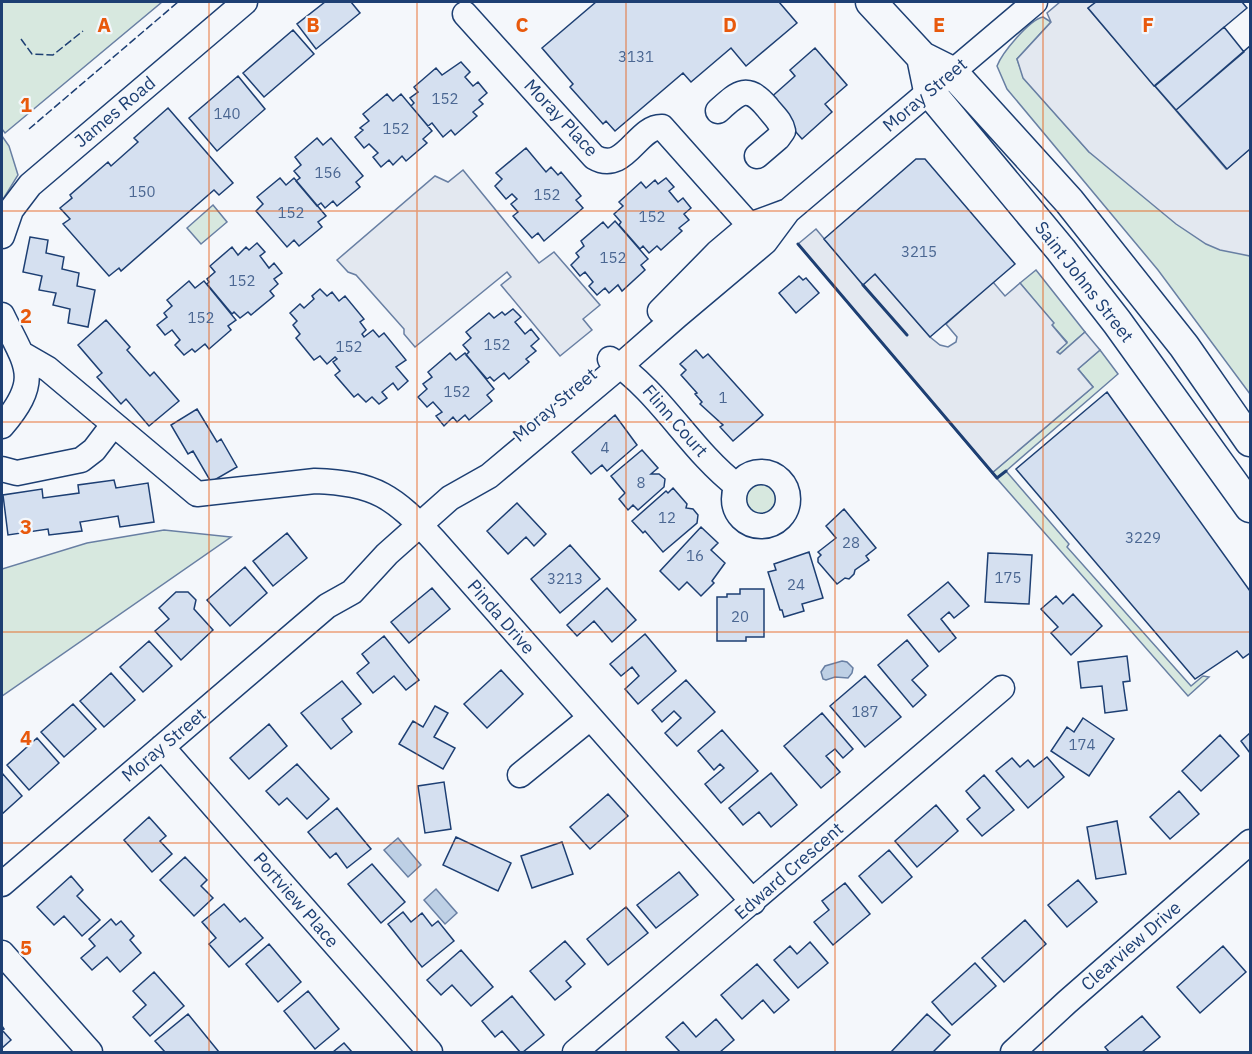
<svg xmlns="http://www.w3.org/2000/svg" width="1252" height="1054" font-family="'IBM Plex Sans',sans-serif">
<style>
.green{fill:#d7e8df;stroke:#687fa3;stroke-width:1.5}
.parking{fill:#e3e8f0;stroke:#687fa3;stroke-width:1.5}
.water{fill:#bed0e5;stroke:#687fa3;stroke-width:1.5}
.building{fill:#d5e0f0;stroke:#1d3f73;stroke-width:1.5}
.lines{fill:none;stroke-linecap:round;stroke-linejoin:round}
.minor-casing{stroke:#1d3f73;stroke-width:27}
.major-casing{stroke:#1d3f73;stroke-width:33}
.minor{stroke:#f4f7fb;stroke-width:24}
.major{stroke:#f4f7fb;stroke-width:30}
.fence{stroke:#1d3f73;stroke-width:1.5;stroke-dasharray:8 3;stroke-linecap:butt}
.wall{stroke:#1d3f73;stroke-width:3}
.grid{fill:none;stroke:#e8590c;stroke-width:1.5;stroke-opacity:0.55}
.labels{text-anchor:middle;stroke-width:4.5;stroke-linejoin:round;paint-order:stroke}
.number-label{font-size:15px;fill:#4b6792}
.street-label{font-size:18px;fill:#1d3f73;stroke:#f4f7fb}
.grid-label{font-size:20px;text-anchor:middle;font-weight:bold;fill:#e8590c;stroke:#f4f7fb;stroke-width:4.5;stroke-linejoin:round;paint-order:stroke}
</style>
<rect width="100%" height="100%" fill="#f4f7fb"/>
<path class="green" d="M2,2H162L5,133L2,129Z
M1043,17L1051,22L1017,59L1024,78L1089,152L1250,256V394L1158,270L1007,89L997,66C1002,53 1029,20 1043,17Z
M2,136L9,146L18,175L2,201Z
M213,205L227,222L201,244L187,228Z
M1036,270L1085,332L1060,354L1057,352L1067,342L1052,325L1053,323L1020,283Z
M1100,350L1118,374L1006,471L1069,544L1067,547L1191,686L1203,676L1209,677L1188,696L992,473L1093,387L1078,369Z
M746 499a16 16 0 1 1 32 0a16 16 0 1 1-32 0Z
M164,530L231,537L2,696V569L87,543Z"/>
<path class="parking" d="M1060,2H1096L1088,8L1226,169L1250,149V256L1220,250L1206,244L1176,224L1089,152L1023,78L1017,59L1051,22L1047,13Z
M463,170L539,263L554,252L600,305L583,319L592,330L560,356L501,285L511,277L507,272L415,347L404,334V329L356,275L348,272L337,260L435,176L448,182Z
M816,229L862,284L875,274L930,337L940,345L948,347L956,342L957,337L946,324L993,282L1005,296L1020,283L1054,323L1052,325L1067,343L1057,352L1060,354L1085,332L1100,350L1078,369L1093,387L992,473L798,244Z"/>
<path class="water" d="M842,661L847,662L853,668L852,673L848,678L835,677L826,680L823,679L821,672L825,666Z
M398,838L421,865L408,877L384,850Z
M436,889L457,913L445,924L424,900Z"/>
<path class="building" d="M325,2H351L360,13L316,49L297,24Z
M596,2H779L797,23L746,66L731,48L691,82L683,73L615,131L606,121L603,124L570,87L573,84L542,48Z
M1096,2H1242L1247,8L1154,86L1088,8Z
M1224,27L1244,52L1176,110L1155,86Z
M293,30L314,54L264,97L243,73Z
M1250,46V149L1227,169L1176,110Z
M815,48L847,85L825,104L832,112L802,139L768,100L795,76L790,70Z
M461,62L470,72L465,77L473,86L478,82L487,93L479,100L483,104L473,112L477,116L455,135L451,130L443,137L432,123L428,126L411,106L414,103L410,98L418,92L414,87L436,68L442,75Z
M238,76L265,109L217,151L189,118Z
M387,94L393,101L401,94L432,131L423,139L427,143L406,161L402,156L393,165L389,160L381,167L373,157L378,153L369,144L364,148L355,137L363,130L360,128L369,121L363,114Z
M168,108L233,183L219,195L214,190L121,271L119,268L109,276L63,224L70,219L60,208L72,198L70,195L108,162L111,166L138,142L134,138Z
M317,138L323,145L331,138L363,176L356,182L360,187L337,206L333,201L325,208L321,203L317,206L296,181L300,178L294,171L301,165L295,157Z
M526,148L546,172L551,167L558,175L561,172L581,196L576,200L583,208L544,241L538,233L532,238L513,216L518,212L511,204L517,199L512,194L506,199L495,186L502,179L496,173Z
M916,159H925L1015,264L930,337L875,274L863,285L824,239Z
M280,178L286,185L294,178L326,216L318,222L322,227L299,246L294,240L287,247L256,211L263,204L257,197Z
M666,178L674,187L669,191L678,202L683,198L691,208L684,214L689,220L679,228L682,231L661,250L657,246L649,253L643,246L640,249L619,225L621,222L614,214L623,206L619,202L641,182L646,188L655,180L658,184Z
M615,221L648,259L641,265L645,270L622,291L618,285L609,293L605,288L597,295L589,286L593,282L585,272L580,276L571,265L579,257L576,253L584,246L581,241L603,222L608,228Z
M30,237L48,240L46,253L64,257L62,269L79,273L77,286L95,290L88,327L68,323L70,309L53,305L56,293L39,290L42,276L23,272Z
M257,243L265,252L260,256L269,268L274,263L282,273L274,279L278,284L270,291L274,296L251,315L248,312L240,318L234,312L232,314L207,284L209,282L207,279L215,272L210,266L232,247L238,255L246,247L249,250Z
M799,276L803,280L806,278L819,293L796,313L779,293Z
M189,281L195,288L204,281L236,320L228,326L231,330L209,349L205,344L195,352L192,349L184,355L175,345L180,340L172,330L165,335L157,325L167,317L164,313L172,306L167,300Z
M320,289L327,296L332,292L339,301L345,296L364,319L360,322L366,330L362,334L364,337L373,330L379,337L384,333L406,360L396,367L408,381L398,390L393,383L382,392L387,398L379,404L372,397L366,402L358,394L354,397L335,375L340,371L333,362L337,359L335,357L327,364L320,356L314,360L296,338L300,334L293,325L297,321L290,313L300,304L304,308L314,299L312,296Z
M513,309L521,317L515,322L525,334L531,329L539,339L531,346L536,351L526,359L529,362L509,379L504,373L494,381L490,377L487,379L466,355L469,352L463,345L471,338L466,332L489,313L494,318L502,312L505,315Z
M106,320L130,347L127,350L150,376L154,372L179,401L149,426L126,399L121,404L97,377L102,373L78,345Z
M696,350L703,358L708,354L763,415L733,441L720,427L723,425L700,404L702,402L695,394L697,393L681,375L686,370L680,364Z
M450,353L456,360L465,353L494,389L487,395L492,401L469,420L465,415L457,422L453,417L444,426L436,416L442,412L433,402L427,407L418,397L427,389L423,384L432,377L428,372Z
M1107,392L1250,591V653L1243,658L1237,651L1195,679L1016,469Z
M197,409L217,442L221,439L237,467L211,482L193,451L188,454L171,425Z
M615,415L637,445L607,471L602,465L591,474L572,452Z
M642,450L658,468L651,474H659L665,479L664,487L638,510L633,505L628,510L619,499L625,493L611,476Z
M114,480L116,488L148,483L154,522L120,527L118,516L80,522L82,531L49,535L48,529L8,535L3,495L42,489L43,498L79,493L78,485Z
M673,488L687,504L686,508L693,509L698,515L697,523L663,552L645,531L643,533L632,521L666,491L668,493Z
M517,503L546,534L534,546L526,537L508,554L487,531Z
M844,509L876,548L866,556L869,560L855,570L854,574L849,579L845,578L837,584L818,562V558L821,555L818,552L836,538L826,526Z
M701,527L718,543L711,550L725,563L712,581L714,583L701,596L687,582L679,590L660,571Z
M287,533L307,558L273,586L253,561Z
M570,545L600,579L560,613L531,579Z
M809,552L823,598L802,604L804,611L784,617L782,610H780L768,572L776,570L774,564Z
M988,553L1032,555L1029,604L985,602Z
M245,567L267,593L230,626L207,600Z
M948,582L969,606L954,618L949,612L941,619L956,638L939,652L908,615Z
M432,588L450,609L409,643L391,622Z
M607,588L636,620L612,642L594,621L577,636L567,625Z
M740,589H764V637H746V641H717V597H727V594H740Z
M176,592H188L196,600L194,609L213,630L181,660L155,631L169,619L159,608Z
M1073,594L1102,626L1071,655L1051,633L1058,627L1041,609L1056,596L1063,604Z
M645,634L676,671L638,704L625,689L639,676L632,667L621,676L610,664Z
M384,636L419,680L406,690L394,676L373,693L357,673L369,663L362,654Z
M907,640L928,666L912,680L926,695L913,707L878,665Z
M149,641L172,666L143,692L120,667Z
M1127,656L1130,681L1123,682L1127,710L1105,713L1102,686L1081,688L1078,662Z
M501,670L523,694L487,728L464,704Z
M111,673L135,700L104,727L80,701Z
M865,676L901,717L865,747L830,706Z
M686,680L715,712L677,746L665,733L681,718L674,711L662,722L652,710Z
M342,681L361,704L342,719L352,732L331,749L301,713Z
M73,704L96,729L64,757L41,732Z
M435,706L448,713L434,737L455,748L443,769L399,744L413,721L423,727Z
M822,713L853,749L843,758L835,749L826,756L840,772L821,788L784,746Z
M1083,718L1114,739L1089,776L1051,751L1067,727L1074,732Z
M269,724L287,746L249,779L230,758Z
M722,730L758,771L721,803L705,784L724,768L720,764L714,770L698,751Z
M1250,733V753L1241,741Z
M1220,735L1239,756L1201,791L1182,771Z
M37,738L59,763L29,790L7,765Z
M1047,757L1064,777L1028,808L996,771L1012,758L1020,767L1028,760L1034,767Z
M297,764L329,799L307,819L287,798L279,805L266,791Z
M2,773L22,796L2,814Z
M771,773L797,805L771,827L759,812L743,825L729,808Z
M984,775L1014,810L982,836L967,819L980,808L966,791Z
M444,782L451,829L425,833L418,786Z
M1179,791L1199,814L1170,839L1150,817Z
M608,794L628,816L590,849L570,827Z
M936,805L958,831L917,867L895,841Z
M337,808L371,849L347,868L336,853L330,858L308,832Z
M149,817L166,836L160,841L172,854L152,872L124,840Z
M1117,821L1126,874L1096,879L1087,827Z
M456,837L511,863L498,891L443,865Z
M562,842L573,874L532,888L521,856Z
M889,850L912,877L882,903L859,876Z
M185,857L207,880L201,886L213,898L194,916L160,880Z
M372,864L405,902L381,923L348,884Z
M679,872L698,895L656,928L637,905Z
M71,876L83,890L77,896L100,920L82,936L64,916L54,925L37,907Z
M1078,880L1097,902L1067,927L1048,905Z
M845,883L870,914L833,945L814,922L829,910L822,901Z
M224,904L240,922L245,918L263,938L229,967L209,944L216,938L202,922Z
M626,907L648,933L608,965L587,939Z
M403,912L411,922L422,913L432,926L438,921L454,941L422,967L388,924Z
M111,919L116,925L121,921L134,936L130,940L141,953L120,972L107,957L92,970L81,958L95,946L89,939Z
M1025,920L1046,944L1004,982L982,958Z
M565,941L585,964L566,981L571,987L555,1000L530,971Z
M810,942L828,963L798,988L774,960L790,946L797,954Z
M269,944L301,982L278,1002L246,964Z
M1223,946L1246,972L1200,1013L1177,987Z
M461,950L493,987L471,1006L452,985L441,995L427,980Z
M975,963L996,986L952,1025L932,1002Z
M757,964L789,1000L774,1013L763,1000L742,1019L721,995Z
M154,972L184,1006L150,1036L133,1017L146,1005L133,991Z
M308,991L339,1029L315,1049L284,1011Z
M512,996L544,1035L523,1052H520L502,1031L495,1037L482,1021Z
M188,1014L219,1052H165L155,1041Z
M927,1014L950,1035L933,1052H891Z
M1142,1016L1160,1037L1142,1052H1109L1105,1047Z
M716,1019L734,1040L720,1052H680L666,1037L683,1022L696,1037Z
M2,1026L4,1029L2,1030L11,1040L2,1048Z
M344,1043L352,1052H333Z"/>
<g class="lines">
<g class="minor-casing">
<path id="minor" d="M465,14L594,157C625,175 637,126 662,127L760,237
M718,111C738,93 747,83 767,107C773,115 781,121 783,131L778,138L757,156
M2,236L11,210L30,185L245,2
M660,311L718,252L750,225L788,211
M2,315C26,365 43,378 2,426
M22,354L48,369L197,494L315,481C376,483 394,497 434,540L753,902
M610,359C661,392 689,449 737,486
M2,469L17,473L81,460L94,450L113,425
M734 499a27 27 0 1 1 54 0a27 27 0 1 1-54 0Z
M162,747L430,1052
M520,775L590,718
M2,884L327,606L352,592L387,554L450,498L489,476L620,366L677,316L765,242L788,211L1035,2
M2,953L90,1052
M575,1052L1002,688
M1013,1052L1067,1002L1250,842"/>
</g>
<g class="major-casing">
<path id="major" d="M871,2L922,57L952,72L1069,201L1184,346L1250,441
M922,57L929,91L1061,250L1117,322L1250,507"/>
</g>
<use href="#minor" class="minor"/>
<use href="#major" class="major"/>
<path class="fence" d="M21,39L32,54L53,55L83,31
M29,129L178,2"/>
<path class="wall" d="M798,244L997,478L1006,471
M863,285L907,335"/>
</g>
<path class="grid" d="M209,2V1052M417,2V1052M626,2V1052M835,2V1052M1043,2V1052M2,211H1250M2,422H1250M2,632H1250M2,843H1250"/>
<g class="labels">
<g class="number-label">
<text x="636" y="62">3131</text>
<text x="445" y="104">152</text>
<text x="227" y="119">140</text>
<text x="396" y="134">152</text>
<text x="328" y="178">156</text>
<text x="142" y="197">150</text>
<text x="547" y="200">152</text>
<text x="291" y="218">152</text>
<text x="652" y="222">152</text>
<text x="919" y="257">3215</text>
<text x="613" y="263">152</text>
<text x="242" y="286">152</text>
<text x="201" y="323">152</text>
<text x="497" y="350">152</text>
<text x="349" y="352">152</text>
<text x="457" y="397">152</text>
<text x="723" y="403">1</text>
<text x="605" y="453">4</text>
<text x="641" y="488">8</text>
<text x="667" y="523">12</text>
<text x="1143" y="543">3229</text>
<text x="851" y="548">28</text>
<text x="695" y="561">16</text>
<text x="1008" y="583">175</text>
<text x="565" y="584">3213</text>
<text x="796" y="590">24</text>
<text x="740" y="622">20</text>
<text x="865" y="717">187</text>
<text x="1082" y="750">174</text>
</g>
<g class="street-label">
<text transform="translate(925 95) rotate(-40)" y="6">Moray Street</text>
<text transform="translate(115 112) rotate(-40)" y="6">James Road</text>
<text transform="translate(561 118) rotate(47)" y="6">Moray Place</text>
<text transform="translate(1084 282) rotate(52)" y="6">Saint Johns Street</text>
<text transform="translate(555 405) rotate(-40)" y="6">Moray Street</text>
<text transform="translate(675 421) rotate(49)" y="6">Flinn Court</text>
<text transform="translate(501 617) rotate(49)" y="6">Pinda Drive</text>
<text transform="translate(164 745) rotate(-40)" y="6">Moray Street</text>
<text transform="translate(789 871) rotate(-41)" y="6">Edward Crescent</text>
<text transform="translate(296 900) rotate(49)" y="6">Portview Place</text>
<text transform="translate(1131 946) rotate(-41)" y="6">Clearview Drive</text>
</g>
</g>
<g class="grid-label">
<text x="104" y="32">A</text>
<text x="313" y="32">B</text>
<text x="522" y="32">C</text>
<text x="730" y="32">D</text>
<text x="939" y="32">E</text>
<text x="1148" y="32">F</text>
<text x="26" y="112">1</text>
<text x="26" y="323">2</text>
<text x="26" y="534">3</text>
<text x="26" y="745">4</text>
<text x="26" y="955">5</text>
</g>
<rect width="1252" height="1054" fill="none" stroke="#1d3f73" stroke-width="6"/>
</svg>
